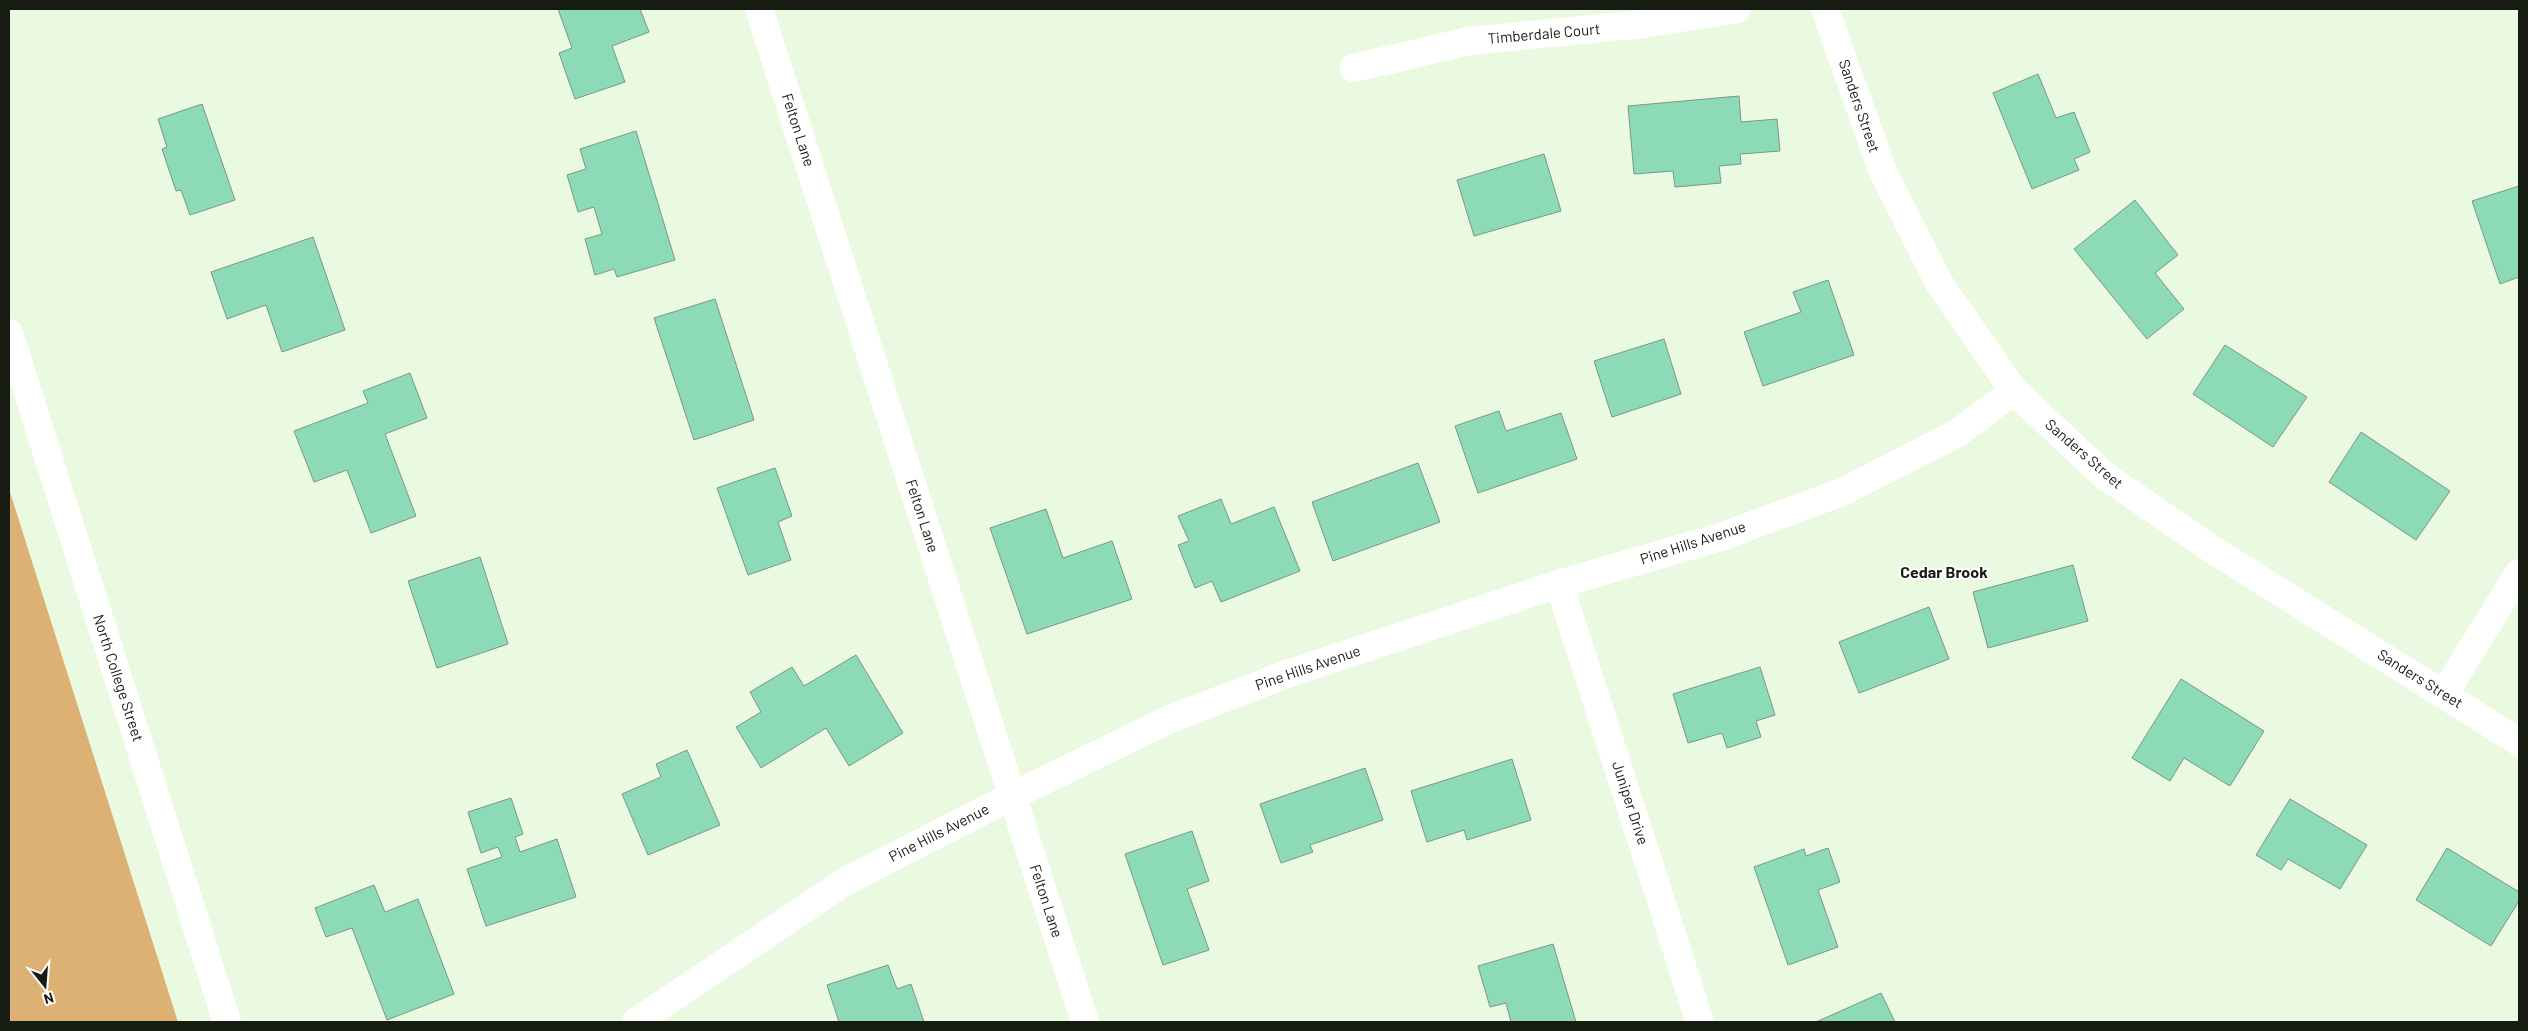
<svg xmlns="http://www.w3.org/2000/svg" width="2528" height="1031" font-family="Barlow,sans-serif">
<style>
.forest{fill:#ddb073}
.building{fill:#8ddbb6;stroke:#7b9688}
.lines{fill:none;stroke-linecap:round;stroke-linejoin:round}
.street{stroke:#fff;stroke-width:28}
.secondary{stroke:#fff;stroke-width:28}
.labels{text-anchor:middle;stroke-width:4;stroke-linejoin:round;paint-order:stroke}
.street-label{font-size:15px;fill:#171c13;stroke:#fff}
.neighbourhood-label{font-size:16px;font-weight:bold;fill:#171c13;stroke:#fff}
</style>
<rect width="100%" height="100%" fill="#eafae1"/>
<path class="forest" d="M9,489L178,1022H9Z"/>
<path class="building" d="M558,9H640L649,32L612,46L625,82L575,99L559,53L572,48Z
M2038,74L2056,118L2074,112L2090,152L2074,159L2079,170L2032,189L1993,93Z
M1739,96L1741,122L1777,119L1780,151L1740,154L1741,164L1719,166L1721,183L1675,187L1673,171L1634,174L1628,106Z
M202,104L235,200L190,215L181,190L176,191L162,149L167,147L158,119Z
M636,131L675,260L617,277L614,269L595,275L585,239L602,234L594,207L578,212L567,175L586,169L580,149Z
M1544,154L1561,211L1474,236L1457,180Z
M2519,186V277L2500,284L2472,201Z
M2135,200L2178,255L2155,273L2184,309L2147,339L2074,249Z
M313,237L345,330L282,352L266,305L227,319L211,272Z
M1828,280L1854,355L1763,386L1744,332L1801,312L1793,292Z
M715,299L754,420L694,440L654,318Z
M1664,339L1681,394L1612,417L1594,361Z
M2225,345L2307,397L2273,447L2193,394Z
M410,373L427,418L385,434L416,516L371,533L347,470L314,482L294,431L368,403L363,391Z
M1499,411L1506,431L1561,413L1577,459L1478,493L1455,426Z
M2361,432L2450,491L2416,540L2329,482Z
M1418,463L1440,522L1333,561L1312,502Z
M775,468L792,516L778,522L791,560L748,575L717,488Z
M1221,499L1231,524L1274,507L1300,571L1221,602L1212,581L1195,588L1178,545L1189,541L1178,516Z
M1046,509L1063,558L1112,541L1132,599L1027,634L990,528Z
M480,557L508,644L437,668L408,581Z
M2073,565L2088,621L1988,648L1973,592Z
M1929,607L1949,659L1859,693L1839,642Z
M856,655L903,733L849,766L826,728L761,768L736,727L761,712L750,692L792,667L804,686Z
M1760,667L1775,715L1756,721L1761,737L1727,748L1722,733L1688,743L1673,694Z
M2181,679L2264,731L2230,786L2184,758L2170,781L2132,758Z
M687,750L720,825L648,855L622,794L661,777L656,764Z
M1512,759L1531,820L1467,840L1464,830L1427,842L1411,791Z
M1365,768L1383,820L1310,845L1313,852L1281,863L1260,804Z
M511,798L523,834L515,837L520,852L557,839L576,897L486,926L467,869L502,857L498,847L481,853L468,812Z
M2290,799L2367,845L2340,889L2288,859L2281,870L2256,855Z
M1192,831L1209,881L1187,889L1209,950L1163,965L1125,854Z
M1828,848L1840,882L1818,890L1838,947L1788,965L1754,867L1804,849L1806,856Z
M2447,848L2519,892V901L2491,946L2416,900Z
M374,885L385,912L418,899L454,994L387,1020L352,928L326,937L315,908Z
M1553,944L1576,1022H1511L1506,1003L1490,1007L1478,966Z
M888,965L897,989L911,984L924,1022H839L827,985Z
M1881,993L1895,1022H1816Z"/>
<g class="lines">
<path class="street" d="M759,9L1085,1022
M1825,9L1883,172L1939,283L2014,391L2105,476L2213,550L2519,742
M1354,68L1469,41L1643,24L1737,9
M1559,584L1700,1022
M2444,694L2519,573
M636,1022L846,881L1012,796L1168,720L1284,675L1559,584L1720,537L1842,492L1956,434L2014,391"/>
<path class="secondary" d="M9,333L227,1022"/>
</g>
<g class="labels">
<g class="street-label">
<text transform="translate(1544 34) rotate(-5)" y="5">Timberdale Court</text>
<text transform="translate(1859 106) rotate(71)" y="5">Sanders Street</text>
<text transform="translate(798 130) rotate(72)" y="5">Felton Lane</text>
<text transform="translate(2084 454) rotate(41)" y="5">Sanders Street</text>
<text transform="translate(922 516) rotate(72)" y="5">Felton Lane</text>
<text transform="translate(1693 543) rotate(-18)" y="5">Pine Hills Avenue</text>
<text transform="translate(1308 668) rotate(-19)" y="5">Pine Hills Avenue</text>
<text transform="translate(118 678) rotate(72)" y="5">North College Street</text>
<text transform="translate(2420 679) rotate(32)" y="5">Sanders Street</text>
<text transform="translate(1630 803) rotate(72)" y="5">Juniper Drive</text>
<text transform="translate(939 833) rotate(-27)" y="5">Pine Hills Avenue</text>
<text transform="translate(1046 901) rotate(72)" y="5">Felton Lane</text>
</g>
<g class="neighbourhood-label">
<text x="1944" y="578">Cedar Brook</text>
</g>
</g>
<rect width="2528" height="1031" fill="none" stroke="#171c13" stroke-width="20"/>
<g transform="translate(45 986) rotate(163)" stroke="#ffffff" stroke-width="4" paint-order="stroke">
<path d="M0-4L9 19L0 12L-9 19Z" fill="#171c13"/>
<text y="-8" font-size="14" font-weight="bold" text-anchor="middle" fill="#171c13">N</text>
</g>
</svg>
